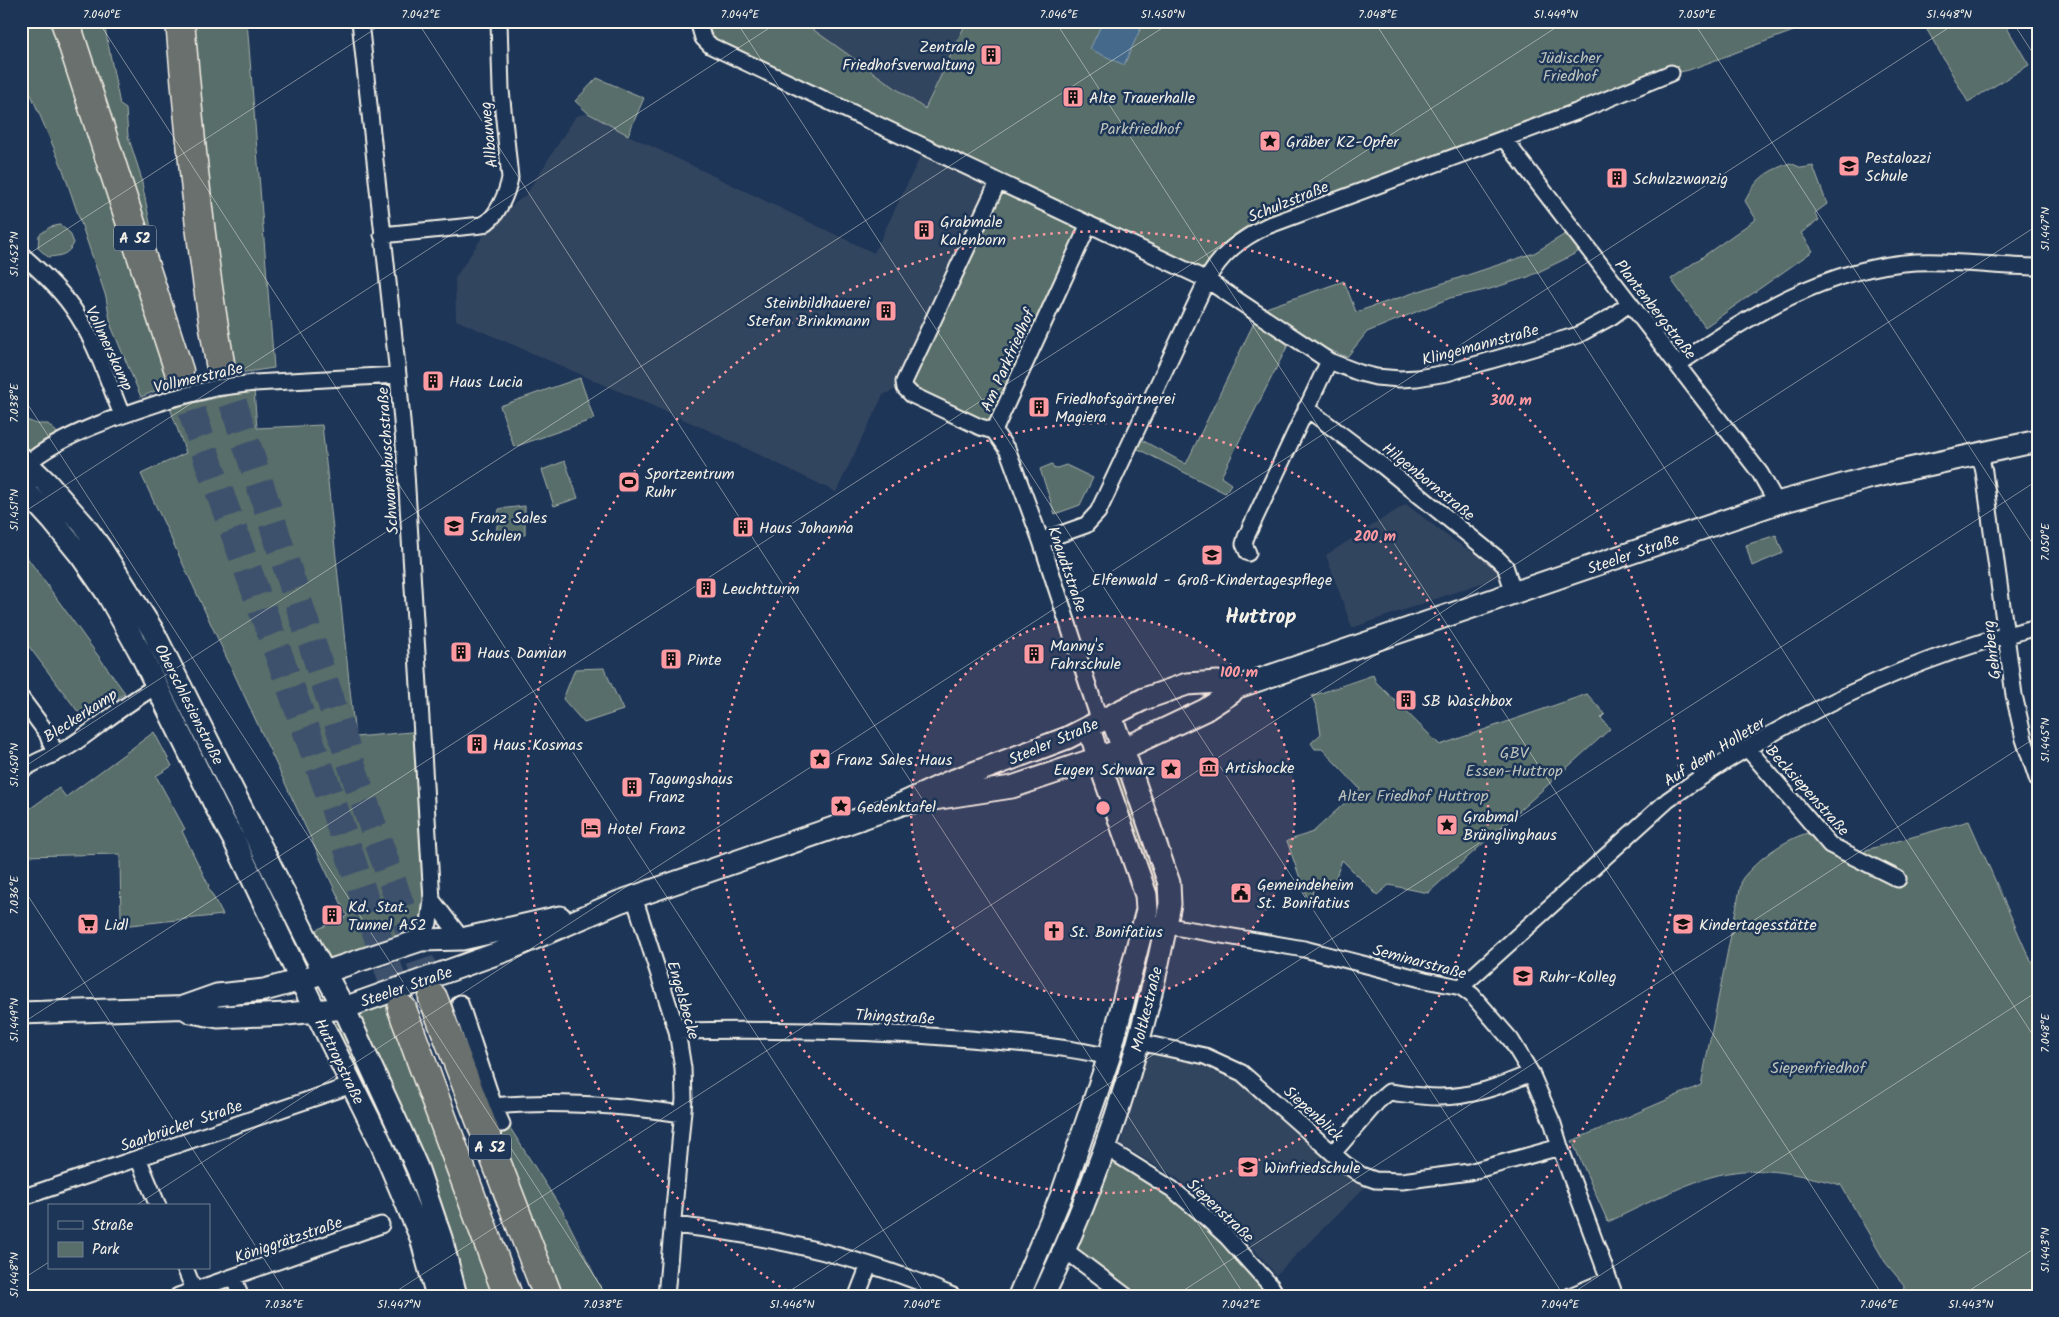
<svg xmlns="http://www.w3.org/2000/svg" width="2059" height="1317" font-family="Kalam,sans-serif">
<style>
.built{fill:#33445e}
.green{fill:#586e6a;stroke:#a6b0a9}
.water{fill:#44698b;stroke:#8a9fb0}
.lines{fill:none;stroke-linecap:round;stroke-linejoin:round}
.highway-tunnel{stroke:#3d516d;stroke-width:28;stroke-dasharray:28 14;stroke-linecap:butt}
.street-casing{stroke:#f4f1e8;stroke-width:19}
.secondary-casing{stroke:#f4f1e8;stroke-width:25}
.highway-casing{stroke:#f4f1e8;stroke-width:31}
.street{stroke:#1d3557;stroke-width:15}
.secondary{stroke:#1d3557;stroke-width:21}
.highway{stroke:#6b706d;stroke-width:28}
.street-bridge-casing{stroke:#f4f1e8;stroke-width:19;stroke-linecap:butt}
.street-bridge{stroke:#1d3557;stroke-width:15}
.ticks{fill:none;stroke:#f4f1e8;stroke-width:1;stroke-opacity:0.45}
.ring{fill:none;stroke:#ff9aa2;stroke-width:2.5;stroke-dasharray:2.5 5}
.labels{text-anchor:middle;stroke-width:5;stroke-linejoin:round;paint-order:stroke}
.shield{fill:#1d3557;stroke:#b4b9bc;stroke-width:1}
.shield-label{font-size:15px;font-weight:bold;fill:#f4f1e8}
.poi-label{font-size:16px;fill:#f4f1e8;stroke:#1d3557;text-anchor:start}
.park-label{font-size:16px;fill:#bdc3bc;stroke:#1d3557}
.street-label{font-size:16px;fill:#f4f1e8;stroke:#1d3557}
.district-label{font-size:21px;font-weight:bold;fill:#f4f1e8;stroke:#1d3557}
.centre{fill:#ff9aa2;stroke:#1d3557;stroke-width:2.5}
.ring-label{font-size:15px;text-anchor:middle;font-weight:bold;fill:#ff9aa2;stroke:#1d3557;stroke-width:5;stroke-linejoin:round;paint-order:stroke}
.neatline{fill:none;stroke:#f4f1e8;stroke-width:2}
.ticks-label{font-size:12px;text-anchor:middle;fill:#f4f1e8}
</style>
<rect width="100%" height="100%" fill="#1d3557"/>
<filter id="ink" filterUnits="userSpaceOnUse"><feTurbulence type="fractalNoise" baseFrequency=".02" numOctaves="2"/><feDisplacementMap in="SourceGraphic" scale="10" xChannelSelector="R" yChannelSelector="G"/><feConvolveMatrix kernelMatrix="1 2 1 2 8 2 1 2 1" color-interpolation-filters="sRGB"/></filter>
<g filter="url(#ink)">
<path class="built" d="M801,21H967L925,109Z
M588,113L628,135L874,253L924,149L997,183L901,387L883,395L836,492L710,431L456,320L455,278L495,218L525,196L576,116Z
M1406,504L1447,536L1507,574L1352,628L1326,555Z
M1147,1048L1203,1064L1239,1078L1261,1096L1345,1175L1365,1187L1276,1275L1237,1229L1177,1178L1121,1145Z"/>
<path class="green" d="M21,21H57L117,225L127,237L174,383L141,397L111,326L106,297L62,167L21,71Z
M75,21H102L104,23L120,105L126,109L128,136L140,173L150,223L154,257Z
M190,21H247L274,368L233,374L230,362Z
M700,21H801L925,109L967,21H1820L1689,70L1671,74L1265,225L1206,278L711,44Z
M1922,21H2003L2029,65L1968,102Z
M597,78L644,98L628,135L588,113L575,101Z
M1790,163L1802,168L1813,166L1827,204L1815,213L1819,220L1801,233L1813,251L1705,327L1671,279L1756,219L1745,201C1757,178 1765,172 1790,163Z
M998,183L1088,224L994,430L911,393L906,378Z
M60,225L70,233L74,243C68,255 61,256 48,257L38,248L39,235L50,227Z
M1572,230L1585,248L1565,259L1528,277L1490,289L1450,298L1367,332L1347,357L1302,339L1289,343L1221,477L1231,484L1225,493L1134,447L1138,438L1186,464L1260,310L1344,281L1356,312L1534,253Z
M580,378L594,419L514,447L500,406Z
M254,390L257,428L322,425L355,737L422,731L428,930L326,971L307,934L347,916L141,474L186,453L170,408Z
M21,418L37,424H48L65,440L21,457Z
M565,461L578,498L554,506L542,470Z
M1052,464L1054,469L1066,465L1093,478L1080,505L1055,514L1040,469Z
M525,506V535H496L499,509Z
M1776,535L1783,553L1752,566L1746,545Z
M21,549L125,693L85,721L27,644L21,648Z
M604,668L623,710L584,723L563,699L575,669Z
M1373,675L1376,682L1440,745L1587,694L1605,714L1601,718L1610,729L1428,893L1389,885L1377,895L1342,860L1333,885L1323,886L1313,890L1310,907L1287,841L1313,832L1360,789L1322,749H1315L1311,743L1321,734L1317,709L1312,696Z
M154,732L172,766L156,776L185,829L182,831L209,886L208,887L223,915L121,926L120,854L21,856V815L59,788L66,797Z
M1117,759L1164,898L1154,902L1105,764Z
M1969,821L2027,953L2038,973V1296H1903L1904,1285L1885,1262L1841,1185C1807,1176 1769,1167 1734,1172C1694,1177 1645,1205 1608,1222L1572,1141L1701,1085L1742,879C1758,859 1782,841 1807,833L1829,852L1862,857L1866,850Z
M383,996L497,1296H437L325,1027L350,1020Z
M507,1123L562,1210L605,1296H561L498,1130Z
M1105,1151L1167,1193L1225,1242L1270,1296H1126L1066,1250Z
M229,1287L231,1296H203Z"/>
<path class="water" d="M1103,21H1144L1124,65L1090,49Z"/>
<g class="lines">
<path class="highway-tunnel" d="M220,363L357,781L433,998
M179,371L207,458L328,790L402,1009"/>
<g class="street-casing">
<path id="street" d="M360,21L398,375L405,456L432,900L429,923L421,940
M698,21L703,38L711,46L1207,280L1329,361L1360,373L1376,377L1400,379L1417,378L1447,373L1578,335L1611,317L1630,303
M1504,139L1760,473L1777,503
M382,235L482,225C497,219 507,193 510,178L501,90L499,21
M21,254C39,270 58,287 72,307C95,339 107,379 122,415
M1677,365C1748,316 1827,267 1916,262C1957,260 1997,267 2038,267
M254,383L398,375
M1306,408L1383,466L1498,559L1505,566L1514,593
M994,431L980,427L912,395L905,388L904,382L998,182
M994,431L1008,451L1041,541L1100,722
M994,431L1089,224
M1980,454L1984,472L2014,695L2024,739L2038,781
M21,469C58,434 123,415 171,399
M1041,541L1086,525L1098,512L1207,280C1221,254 1240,239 1267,226L1576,112L1671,73
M1248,553L1244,544L1246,537L1329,361
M21,698L47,733L55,754
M1747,748L1830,845L1898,879
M21,771C37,759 57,755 73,744C101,725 127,702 157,686
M634,897L677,1031L683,1068L684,1099L666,1296
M432,900L462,939
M1145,922L1304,949L1425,980L1461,987L1472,995L1511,1040L1531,1073L1553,1124L1560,1147L1615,1296
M1461,987L1668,800C1762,733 1869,678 1979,643C1998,637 2018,632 2038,627
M460,1003L494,1106C557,1100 619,1105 682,1114
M677,1031C775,1029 872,1031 970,1039C1016,1043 1065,1046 1109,1057
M1138,1042L1205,1056L1242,1073L1345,1164L1361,1175L1375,1180L1402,1181L1469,1172L1560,1147
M494,1106L502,1124
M1105,1147L1172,1189L1200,1212L1227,1237L1271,1286L1277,1296
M1333,1153L1377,1102L1389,1092C1405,1094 1422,1097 1439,1097C1472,1097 1501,1086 1531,1073
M138,1158L158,1206
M21,1198L352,1085
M674,1225C770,1236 865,1257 953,1296
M1065,1250L1126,1296
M185,1268L194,1290
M234,1277L240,1296
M178,1296L381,1225
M857,1296L869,1265
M1570,1296L1608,1280"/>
</g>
<g class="secondary-casing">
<path id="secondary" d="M21,458L46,482L83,524L102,550L153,631L315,955L344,1008L402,1134L418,1170L441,1238L456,1296
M21,486L52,520L82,557L107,593L140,652L216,807L234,840L312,1004L380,1141L421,1238L437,1296
M901,804L1012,787L1098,758L1123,749L1205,710L1231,693L1235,688L1777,503L1872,477L2038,441
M183,1007L191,1012L218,1017L287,1014L344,1008L507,950L619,902L897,806L949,782L1067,738L1144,699L1187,684L1218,682L1235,688
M183,1007L217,995L264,990L301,980L421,940L462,939L560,917
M21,1013L197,1007
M1019,1296L1062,1194L1109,1057L1147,910L1146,895L1104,776L1089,728
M1043,1296C1103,1172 1145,1039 1170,904L1169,883L1123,749L1115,727L1109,717"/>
</g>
<g class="highway-casing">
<path id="highway" d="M65,21L179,371
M180,21C190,136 200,250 220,363
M433,998L548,1296
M402,1009L508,1296"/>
</g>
<use href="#street" class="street"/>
<use href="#secondary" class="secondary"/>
<use href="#highway" class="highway"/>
<g class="street-bridge-casing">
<path id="street-bridge" d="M171,399L215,388L254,383"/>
</g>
<use href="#street-bridge" class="street-bridge"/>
</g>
</g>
<path class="ticks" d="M98,21L926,1296M417,21L1245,1296M736,21L1564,1296M1055,21L1883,1296M1374,21L2038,1043M1693,21L2038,552M2012,21L2038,61M21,259L387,21M21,394L607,1296M21,514L780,21M21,769L1173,21M21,885L288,1296M21,1024L1566,21M135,1206L1959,21M21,1280L49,1262M389,1296L2038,225M782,1296L2038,480M1175,1296L2038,736M1568,1296L2038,991M1961,1296L2038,1246"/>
<circle cx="1103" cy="808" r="192" fill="#ff9aa2" fill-opacity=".12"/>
<g class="ring">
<circle cx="1103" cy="808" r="192"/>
<circle cx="1103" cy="808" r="385"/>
<path d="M793 1295A577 577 0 1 1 1413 1295"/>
</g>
<defs>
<g id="building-square" transform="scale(1.125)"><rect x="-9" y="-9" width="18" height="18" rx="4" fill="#ff9aa2" stroke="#1d3557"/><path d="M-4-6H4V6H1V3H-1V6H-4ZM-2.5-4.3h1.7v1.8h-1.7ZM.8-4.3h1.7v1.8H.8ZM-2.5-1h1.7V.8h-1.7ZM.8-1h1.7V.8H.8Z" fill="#111"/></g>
<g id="sight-square" transform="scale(1.125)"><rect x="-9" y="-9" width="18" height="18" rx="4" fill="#ff9aa2" stroke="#1d3557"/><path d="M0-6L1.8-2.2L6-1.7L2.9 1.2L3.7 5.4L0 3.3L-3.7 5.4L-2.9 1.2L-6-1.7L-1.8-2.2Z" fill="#111"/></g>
<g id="school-square" transform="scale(1.125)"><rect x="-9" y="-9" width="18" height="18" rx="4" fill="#ff9aa2" stroke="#1d3557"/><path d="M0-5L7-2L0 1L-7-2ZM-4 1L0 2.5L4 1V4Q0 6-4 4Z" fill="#111"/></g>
<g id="stadium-square" transform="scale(1.125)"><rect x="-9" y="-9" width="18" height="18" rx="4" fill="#ff9aa2" stroke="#1d3557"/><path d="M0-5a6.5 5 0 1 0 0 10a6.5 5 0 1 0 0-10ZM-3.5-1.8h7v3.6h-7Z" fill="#111"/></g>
<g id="museum-square" transform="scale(1.125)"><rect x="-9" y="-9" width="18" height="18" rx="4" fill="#ff9aa2" stroke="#1d3557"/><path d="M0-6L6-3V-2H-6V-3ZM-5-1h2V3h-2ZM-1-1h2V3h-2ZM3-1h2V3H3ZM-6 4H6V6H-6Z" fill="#111"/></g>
<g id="hotel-square" transform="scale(1.125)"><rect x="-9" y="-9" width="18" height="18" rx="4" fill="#ff9aa2" stroke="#1d3557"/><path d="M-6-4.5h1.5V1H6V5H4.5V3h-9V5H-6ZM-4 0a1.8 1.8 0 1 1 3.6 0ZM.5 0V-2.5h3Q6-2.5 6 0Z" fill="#111"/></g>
<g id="civic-square" transform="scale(1.125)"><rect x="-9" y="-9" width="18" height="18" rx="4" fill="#ff9aa2" stroke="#1d3557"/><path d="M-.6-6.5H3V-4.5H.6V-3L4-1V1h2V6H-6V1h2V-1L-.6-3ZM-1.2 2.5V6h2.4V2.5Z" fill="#111"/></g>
<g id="supermarket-square" transform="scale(1.125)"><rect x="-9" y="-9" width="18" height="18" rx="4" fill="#ff9aa2" stroke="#1d3557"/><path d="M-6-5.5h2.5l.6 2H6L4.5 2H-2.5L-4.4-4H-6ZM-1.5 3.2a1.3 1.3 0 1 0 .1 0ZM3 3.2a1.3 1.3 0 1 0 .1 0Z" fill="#111"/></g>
<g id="church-square" transform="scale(1.125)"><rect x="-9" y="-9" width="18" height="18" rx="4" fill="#ff9aa2" stroke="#1d3557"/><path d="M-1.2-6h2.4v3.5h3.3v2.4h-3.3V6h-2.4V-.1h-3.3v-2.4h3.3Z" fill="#111"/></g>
</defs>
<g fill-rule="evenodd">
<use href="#building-square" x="991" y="55"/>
<use href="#building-square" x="1073" y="97"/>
<use href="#sight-square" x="1270" y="141"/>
<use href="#school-square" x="1849" y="166"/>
<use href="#building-square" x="1617" y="178"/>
<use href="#building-square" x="924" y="230"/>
<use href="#building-square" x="886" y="311"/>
<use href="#building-square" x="433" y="381"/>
<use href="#building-square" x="1039" y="407"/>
<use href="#stadium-square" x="629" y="482"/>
<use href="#school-square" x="454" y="526"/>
<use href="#building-square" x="743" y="527"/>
<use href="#school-square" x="1212" y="555"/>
<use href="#building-square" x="706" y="588"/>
<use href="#building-square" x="461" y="652"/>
<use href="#building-square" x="1034" y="654"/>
<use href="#building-square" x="671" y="659"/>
<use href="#building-square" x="1406" y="700"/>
<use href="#building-square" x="477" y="744"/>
<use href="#sight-square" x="820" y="759"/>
<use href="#museum-square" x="1209" y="767"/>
<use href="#sight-square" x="1171" y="769"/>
<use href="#building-square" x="632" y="787"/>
<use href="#sight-square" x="841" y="806"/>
<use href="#sight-square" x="1447" y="825"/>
<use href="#hotel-square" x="591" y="828"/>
<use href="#civic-square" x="1241" y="893"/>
<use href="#building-square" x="332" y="915"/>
<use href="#supermarket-square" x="88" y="924"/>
<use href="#school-square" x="1683" y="924"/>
<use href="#church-square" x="1054" y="931"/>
<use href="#school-square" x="1523" y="976"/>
<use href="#school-square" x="1248" y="1167"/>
</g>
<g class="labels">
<g class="shield">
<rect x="114" y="225.5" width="42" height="25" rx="4"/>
<rect x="469" y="1134.5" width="42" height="25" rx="4"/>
</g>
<g class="shield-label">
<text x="135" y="243">A 52</text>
<text x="490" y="1152">A 52</text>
</g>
<g class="poi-label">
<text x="975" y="52" text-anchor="end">Zentrale<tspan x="975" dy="18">Friedhofsverwaltung</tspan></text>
<text x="1089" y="103">Alte Trauerhalle</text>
<text x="1286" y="147">Gräber KZ-Opfer</text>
<text x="1865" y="163">Pestalozzi<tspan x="1865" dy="18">Schule</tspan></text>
<text x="1633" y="184">Schulzzwanzig</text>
<text x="940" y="227">Grabmale<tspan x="940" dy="18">Kalenborn</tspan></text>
<text x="870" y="308" text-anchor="end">Steinbildhauerei<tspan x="870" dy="18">Stefan Brinkmann</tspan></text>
<text x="449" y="387">Haus Lucia</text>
<text x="1055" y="404">Friedhofsgärtnerei<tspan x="1055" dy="18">Magiera</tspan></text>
<text x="645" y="479">Sportzentrum<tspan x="645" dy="18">Ruhr</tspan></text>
<text x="470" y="523">Franz Sales<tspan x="470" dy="18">Schulen</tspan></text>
<text x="759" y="533">Haus Johanna</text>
<text x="1212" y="585" text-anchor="middle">Elfenwald - Groß-Kindertagespflege</text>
<text x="722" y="594">Leuchtturm</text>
<text x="1050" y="651">Manny's<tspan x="1050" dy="18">Fahrschule</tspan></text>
<text x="477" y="658">Haus Damian</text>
<text x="687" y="665">Pinte</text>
<text x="1422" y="706">SB Waschbox</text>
<text x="493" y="750">Haus Kosmas</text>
<text x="836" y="765">Franz Sales Haus</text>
<text x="1225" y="773">Artishocke</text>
<text x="1155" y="775" text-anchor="end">Eugen Schwarz</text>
<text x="648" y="784">Tagungshaus<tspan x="648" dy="18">Franz</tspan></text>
<text x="857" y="812">Gedenktafel</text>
<text x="1463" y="822">Grabmal<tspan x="1463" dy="18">Brünglinghaus</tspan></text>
<text x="607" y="834">Hotel Franz</text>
<text x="1257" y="890">Gemeindeheim<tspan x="1257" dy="18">St. Bonifatius</tspan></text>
<text x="348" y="912">Kd. Stat.<tspan x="348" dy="18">Tunnel A52</tspan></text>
<text x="104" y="930">Lidl</text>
<text x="1699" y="930">Kindertagesstätte</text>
<text x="1070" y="937">St. Bonifatius</text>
<text x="1539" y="982">Ruhr-Kolleg</text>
<text x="1264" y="1173">Winfriedschule</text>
</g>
<g class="park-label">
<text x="1570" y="63">Jüdischer<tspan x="1570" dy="18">Friedhof</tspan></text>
<text x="1140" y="134">Parkfriedhof</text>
<text x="1514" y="758">GBV<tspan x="1514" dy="18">Essen-Huttrop</tspan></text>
<text x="1413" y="801">Alter Friedhof Huttrop</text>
<text x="1818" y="1073">Siepenfriedhof</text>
</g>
<g class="street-label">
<text transform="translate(488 135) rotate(-96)" y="6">Allbauweg</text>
<text transform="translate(1288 201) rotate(-22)" y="6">Schulzstraße</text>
<text transform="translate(1656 309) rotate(52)" y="6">Plantenbergstraße</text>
<text transform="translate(1480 344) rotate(-15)" y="6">Klingemannstraße</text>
<text transform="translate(110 348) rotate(65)" y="6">Vollmerskamp</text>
<text transform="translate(1007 360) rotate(-66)" y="6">Am Parkfriedhof</text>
<text transform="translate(198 377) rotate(-13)" y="6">Vollmerstraße</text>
<text transform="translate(387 461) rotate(-94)" y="6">Schwanenbuschstraße</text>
<text transform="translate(1429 481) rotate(39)" y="6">Hilgenbornstraße</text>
<text transform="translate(1633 553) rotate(-19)" y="6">Steeler Straße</text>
<text transform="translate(1068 569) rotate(71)" y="6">Knaudtstraße</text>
<text transform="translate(1991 650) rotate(-97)" y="6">Gehrberg</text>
<text transform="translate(190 704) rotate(63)" y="6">Oberschlesienstraße</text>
<text transform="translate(80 715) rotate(-33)" y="6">Bleckerkamp</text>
<text transform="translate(1053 741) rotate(-23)" y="6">Steeler Straße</text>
<text transform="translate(1714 751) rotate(-32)" y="6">Auf dem Holleter</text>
<text transform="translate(1808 790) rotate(48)" y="6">Becksiepenstraße</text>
<text transform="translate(1420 961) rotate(15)" y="6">Seminarstraße</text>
<text transform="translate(406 986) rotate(-19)" y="6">Steeler Straße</text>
<text transform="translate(684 1000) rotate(74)" y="6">Engelsbecke</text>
<text transform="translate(1146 1009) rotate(-76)" y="6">Moltkestraße</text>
<text transform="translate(895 1016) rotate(3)" y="6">Thingstraße</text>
<text transform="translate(340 1061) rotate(64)" y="6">Huttropstraße</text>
<text transform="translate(1314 1113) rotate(42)" y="6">Siepenblick</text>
<text transform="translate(181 1125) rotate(-19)" y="6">Saarbrücker Straße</text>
<text transform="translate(1221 1210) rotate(43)" y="6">Siepenstraße</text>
<text transform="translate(288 1239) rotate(-19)" y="6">Königgrätzstraße</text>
</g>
<g class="district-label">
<text x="1261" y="623">Huttrop</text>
</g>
</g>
<circle cx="1103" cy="808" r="8" class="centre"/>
<g class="ring-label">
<text x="1511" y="405">300 m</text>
<text x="1375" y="541">200 m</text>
<text x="1239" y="677">100 m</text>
</g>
<rect width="2059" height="1317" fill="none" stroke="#1d3557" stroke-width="55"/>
<rect x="48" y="1204" width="162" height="65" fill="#1d3557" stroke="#738091"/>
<rect x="58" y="1221" width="25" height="8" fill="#1d3557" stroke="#738091"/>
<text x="92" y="1230" font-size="15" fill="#f4f1e8">Straße</text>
<rect x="58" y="1242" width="25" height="15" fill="#586e6a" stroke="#738091"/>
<text x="92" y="1254" font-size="15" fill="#f4f1e8">Park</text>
<rect x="28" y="28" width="2004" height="1262" class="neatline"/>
<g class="ticks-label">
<text x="102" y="18">7.040°E</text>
<text x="421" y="18">7.042°E</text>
<text x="740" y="18">7.044°E</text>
<text x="1059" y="18">7.046°E</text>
<text x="1163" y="18">51.450°N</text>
<text x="1378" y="18">7.048°E</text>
<text x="1556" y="18">51.449°N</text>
<text x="1697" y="18">7.050°E</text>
<text x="1949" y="18">51.448°N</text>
<text transform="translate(2045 229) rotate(-90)" y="4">51.447°N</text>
<text transform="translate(14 254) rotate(-90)" y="4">51.452°N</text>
<text transform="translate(14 403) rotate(-90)" y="4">7.038°E</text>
<text transform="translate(14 510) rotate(-90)" y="4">51.451°N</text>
<text transform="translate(2045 542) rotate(-90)" y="4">7.050°E</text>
<text transform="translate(2045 740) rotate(-90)" y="4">51.445°N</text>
<text transform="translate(14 765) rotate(-90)" y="4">51.450°N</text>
<text transform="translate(14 895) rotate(-90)" y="4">7.036°E</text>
<text transform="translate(14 1020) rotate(-90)" y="4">51.449°N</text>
<text transform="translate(2045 1033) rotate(-90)" y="4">7.048°E</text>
<text transform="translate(2045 1250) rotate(-90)" y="4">51.443°N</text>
<text transform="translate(14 1275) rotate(-90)" y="4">51.448°N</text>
<text x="284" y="1308">7.036°E</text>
<text x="399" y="1308">51.447°N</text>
<text x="603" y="1308">7.038°E</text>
<text x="792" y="1308">51.446°N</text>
<text x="922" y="1308">7.040°E</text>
<text x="1241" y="1308">7.042°E</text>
<text x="1560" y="1308">7.044°E</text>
<text x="1879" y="1308">7.046°E</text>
<text x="1971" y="1308">51.443°N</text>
</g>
</svg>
